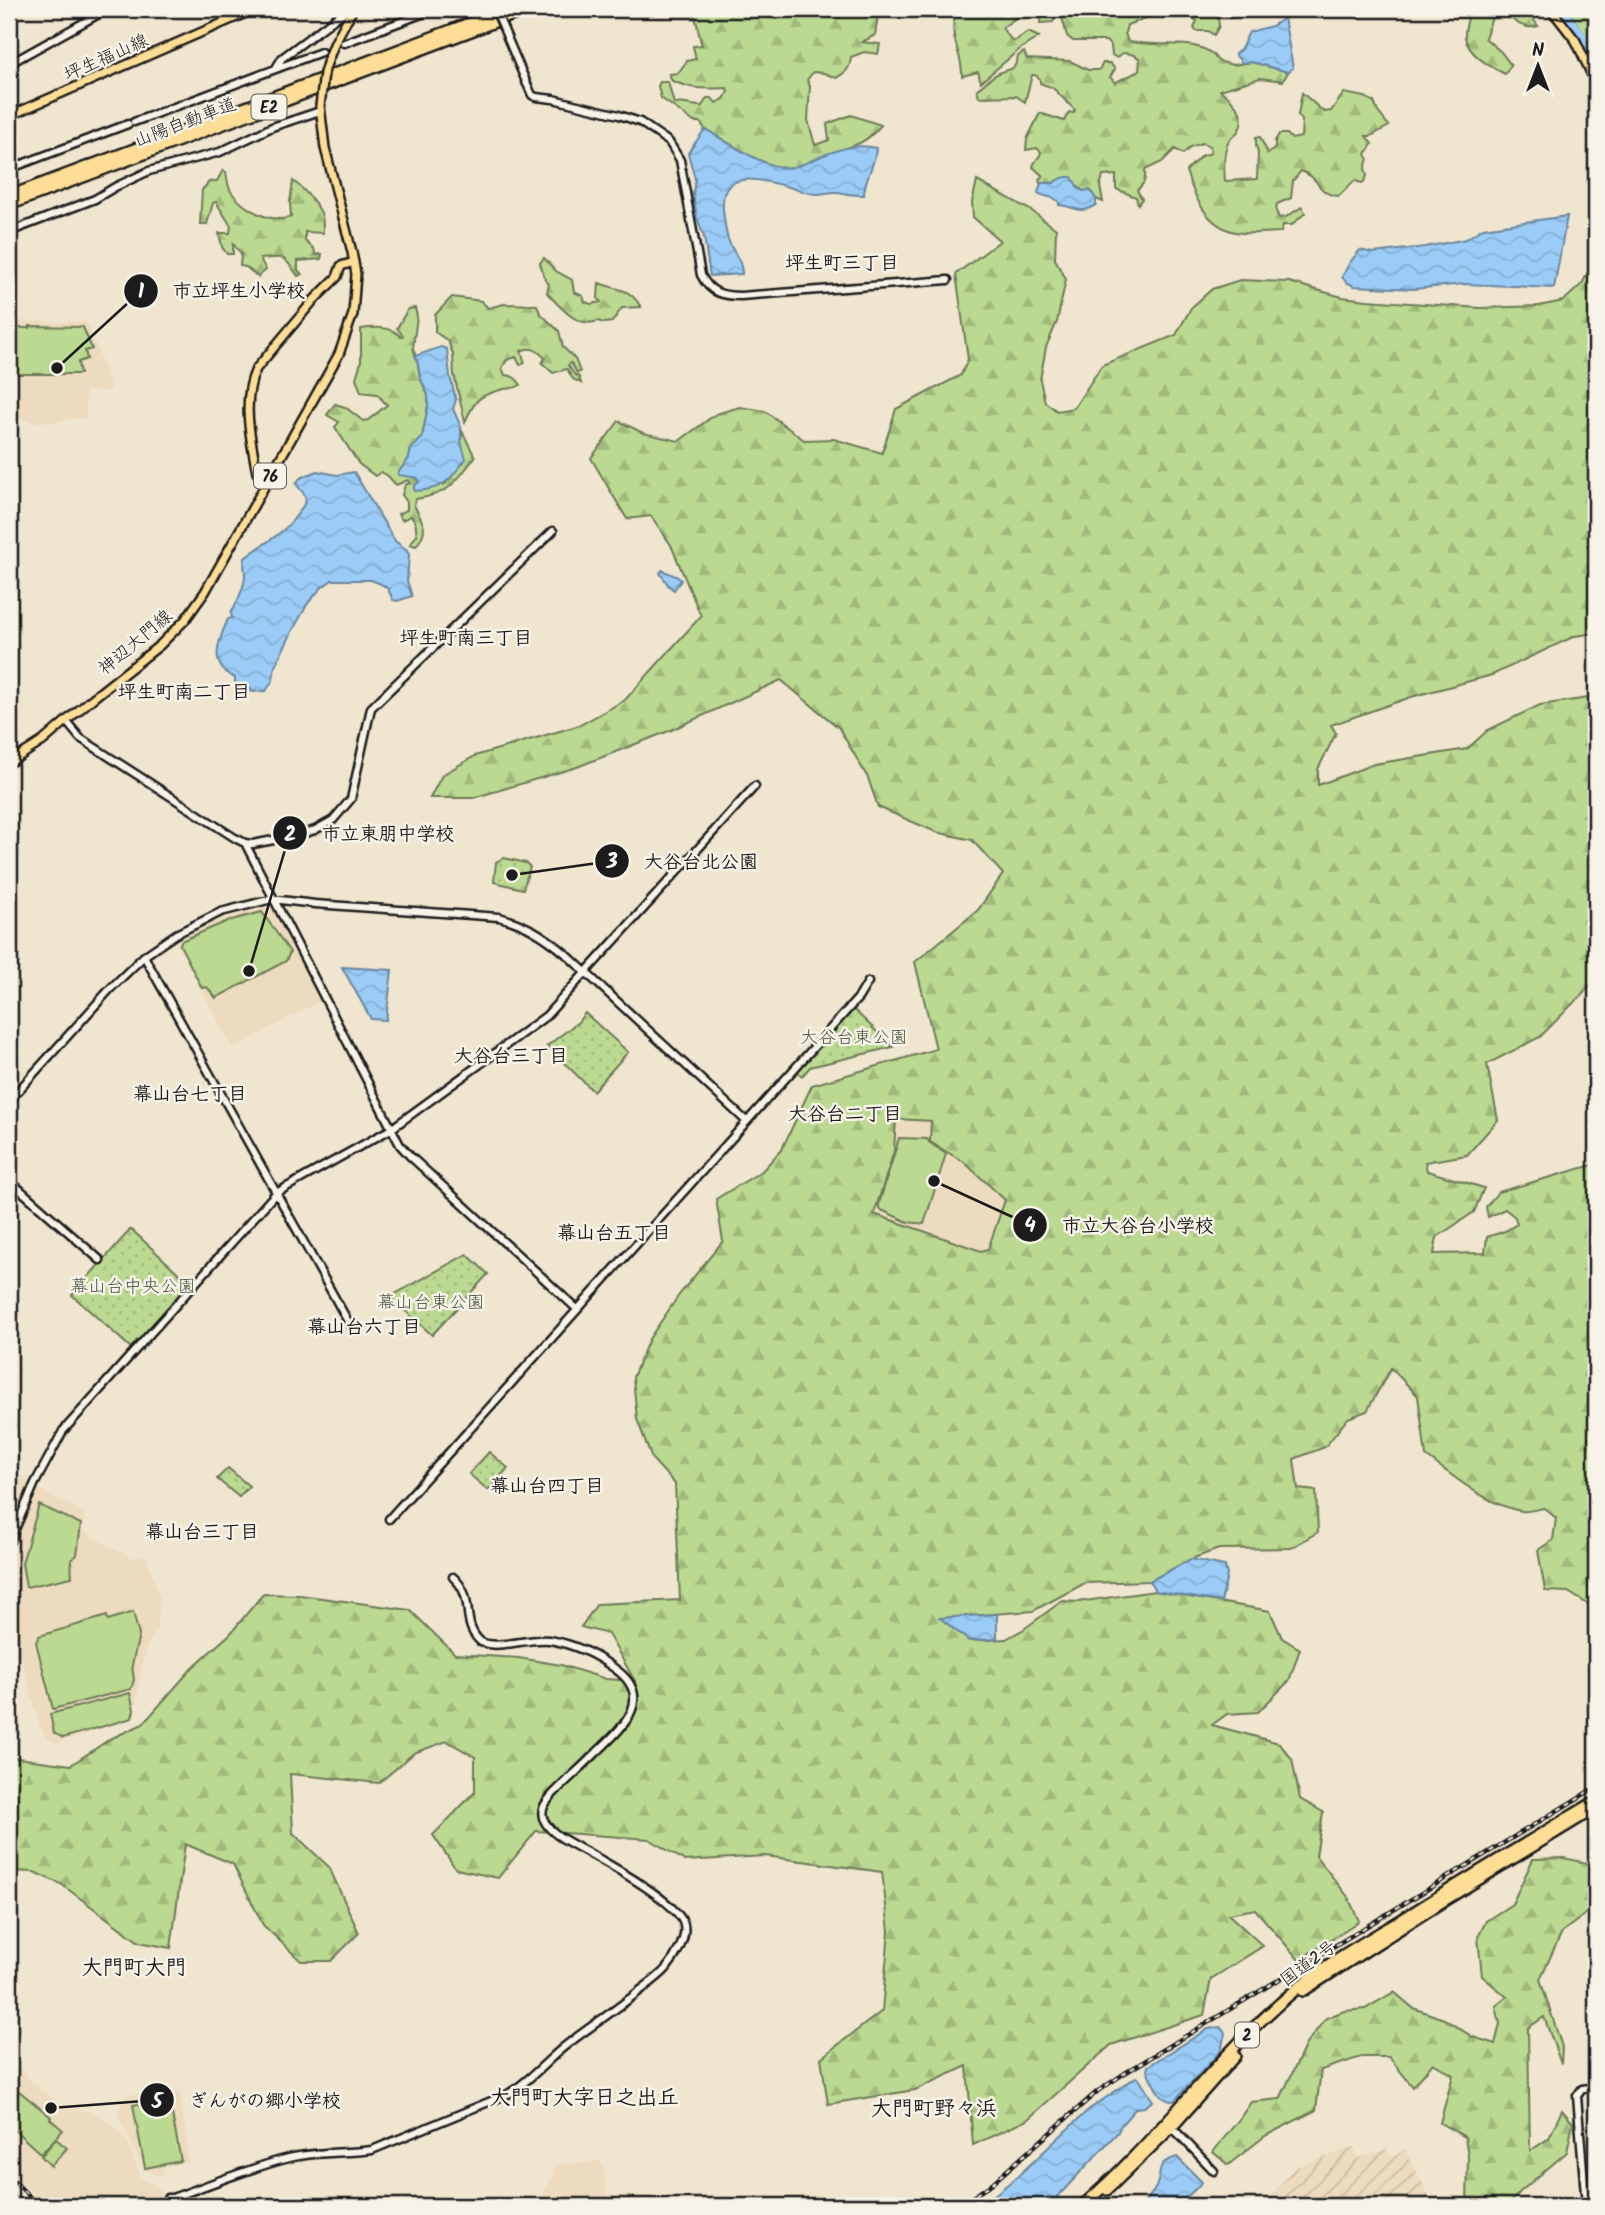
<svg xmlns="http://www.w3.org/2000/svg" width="1605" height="2215" font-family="Kalam,'Klee One',sans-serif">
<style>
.built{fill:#ecdbbe}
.industrial{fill:url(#industrial-furrows)}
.forest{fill:url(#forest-firs);stroke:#6c7a56;stroke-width:2;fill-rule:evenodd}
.park{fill:url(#park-dots);stroke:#6c7a56;stroke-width:2}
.pitch{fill:#bbd991;stroke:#6c7a56;stroke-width:2}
.water{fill:url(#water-waves);stroke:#68869f;stroke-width:2}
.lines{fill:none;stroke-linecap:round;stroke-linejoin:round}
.river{stroke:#9bccf7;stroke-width:9}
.minor-tunnel{stroke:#c6bdab;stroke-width:6;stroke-dasharray:6 3;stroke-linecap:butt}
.minor-casing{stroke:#1c1c1c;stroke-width:11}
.major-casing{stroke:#1c1c1c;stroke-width:12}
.highway-casing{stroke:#1c1c1c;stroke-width:14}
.minor{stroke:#f7f3e8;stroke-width:6}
.major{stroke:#fede96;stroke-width:7}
.highway{stroke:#fede96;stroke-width:9}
.rail-casing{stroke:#1c1c1c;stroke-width:4.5}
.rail{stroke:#f7f3e8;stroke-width:2;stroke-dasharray:5;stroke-linecap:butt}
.minor-bridge-casing{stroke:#1c1c1c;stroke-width:11;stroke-linecap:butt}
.major-bridge-casing{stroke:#1c1c1c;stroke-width:12;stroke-linecap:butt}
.minor-bridge{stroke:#f7f3e8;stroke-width:6}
.major-bridge{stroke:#fede96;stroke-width:7}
.labels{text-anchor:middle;stroke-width:5;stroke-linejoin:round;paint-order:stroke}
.shield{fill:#f7f3e8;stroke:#5e5c59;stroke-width:2}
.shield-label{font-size:16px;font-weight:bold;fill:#1c1c1c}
.street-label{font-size:18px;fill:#1c1c1c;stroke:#f7f3e8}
.park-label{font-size:18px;fill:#4c553f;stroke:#f7f3e8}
.neighbourhood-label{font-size:19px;font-weight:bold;fill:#1c1c1c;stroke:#f7f3e8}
.quarter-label{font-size:21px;font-weight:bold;fill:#1c1c1c;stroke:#f7f3e8}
.leader{fill:none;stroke:#1c1c1c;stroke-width:2.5}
.callout-dot{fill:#1c1c1c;stroke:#f7f3e8;stroke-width:2.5}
.mark-label{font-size:21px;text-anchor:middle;font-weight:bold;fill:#fff}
.callout-label{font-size:19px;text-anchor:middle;font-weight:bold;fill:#1c1c1c;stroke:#f7f3e8;stroke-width:5;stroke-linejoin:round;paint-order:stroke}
</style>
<defs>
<pattern id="industrial-furrows" width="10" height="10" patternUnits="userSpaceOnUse" patternTransform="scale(1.75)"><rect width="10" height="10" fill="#ecdbbe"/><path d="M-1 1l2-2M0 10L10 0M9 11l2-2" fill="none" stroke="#cabba3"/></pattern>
<pattern id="forest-firs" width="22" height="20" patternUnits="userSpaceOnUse" patternTransform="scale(1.75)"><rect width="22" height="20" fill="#bbd991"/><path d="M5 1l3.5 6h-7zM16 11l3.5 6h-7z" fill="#a0ba7c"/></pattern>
<pattern id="park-dots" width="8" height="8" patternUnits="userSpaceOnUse" patternTransform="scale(1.75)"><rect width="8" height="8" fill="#bbd991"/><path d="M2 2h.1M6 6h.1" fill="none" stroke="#a0ba7c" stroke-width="1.8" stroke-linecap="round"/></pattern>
<pattern id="water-waves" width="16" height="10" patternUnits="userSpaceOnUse" patternTransform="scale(1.75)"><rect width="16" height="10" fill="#9bccf7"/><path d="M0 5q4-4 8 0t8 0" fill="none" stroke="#85afd3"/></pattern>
</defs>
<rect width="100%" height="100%" fill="#f0e5cf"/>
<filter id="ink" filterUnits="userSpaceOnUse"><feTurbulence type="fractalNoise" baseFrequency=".0143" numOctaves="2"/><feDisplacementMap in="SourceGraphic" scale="14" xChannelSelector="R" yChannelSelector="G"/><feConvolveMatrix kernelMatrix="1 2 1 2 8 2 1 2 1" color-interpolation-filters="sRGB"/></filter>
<g filter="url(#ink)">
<path class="built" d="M12,321L87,322L109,381L110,389L108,391L86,390V417L84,419L71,418L58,422H34L13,417L9,419V356Z
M272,905L278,913L321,998L320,1001L235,1047L232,1046L177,945L178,939L218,921Z
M896,1119L931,1120L930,1142L964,1162L1005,1200L988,1249L981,1252L874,1214L894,1151Z
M9,1471L29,1482V1486L9,1531Z
M38,1489L85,1513L82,1531L133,1559L146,1555L160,1598L157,1627L146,1649L141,1670L134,1718L57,1743L47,1739L40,1726L9,1613V1557Z
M21,2070L33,2083L63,2107L92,2112L113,2125L127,2142L141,2178L159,2188L163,2196L134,2206H45L9,2171V2071Z
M168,2087L181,2094L188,2162L162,2167L163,2175H157L145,2171L117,2113L119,2107L127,2096Z
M602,2161L607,2196L618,2206H539L556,2165Z"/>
<path class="industrial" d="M1354,2147L1358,2158L1387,2149L1392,2158L1405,2149L1434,2206H1257L1274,2193L1294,2168Z"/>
<path class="forest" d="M695,9H836L838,10L879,9L875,35L862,42L880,44L878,54L864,52L851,57C850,68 847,72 836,78L824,73L813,72L807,80L810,86L808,120L815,145L829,140L827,124L851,115L881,125C863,147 850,146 825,155C813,160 802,167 789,168C767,170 724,140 705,129L700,122H694L661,98L658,86L660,82H668L674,104C685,102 691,106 702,106L707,98H712L716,103L724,99L728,92L727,88C702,89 696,90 672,81L669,74L678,73L687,61L696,59L693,46L702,45C698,34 698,22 693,12Z
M958,9H970L975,13L983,9H1028L1002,28L1013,42L1028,32L1039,37L1020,49L981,82L978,72L962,76C963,51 945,35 958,9Z
M1033,9H1056L1057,14L1053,22L1040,23L1041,18Z
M1066,9H1149L1146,18L1127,25L1125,33L1128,42C1138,43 1147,44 1156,44C1177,45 1206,41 1218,61L1233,65L1252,62L1288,72L1283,81L1260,78L1220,90C1232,99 1248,114 1239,130C1236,135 1230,138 1228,142C1223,155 1224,168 1225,181L1257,179L1258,152L1256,146V137H1260L1268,154L1275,148V141L1279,134H1287L1292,139L1301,137L1302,120L1298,115L1302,93L1324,112L1331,111L1344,93L1365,97L1374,102L1378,112L1389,126L1371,136H1366L1372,144L1366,154L1368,158L1365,169L1367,176L1363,183L1354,181L1339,196C1315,194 1322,178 1301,171L1293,181L1291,198L1277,204L1276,211L1279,218L1286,217L1302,207L1305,213L1292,225H1283L1281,232C1268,232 1254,234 1242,233C1208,230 1195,199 1186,171L1201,156L1211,153L1210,146L1202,143L1190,147L1183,154L1175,149L1162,162L1145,170C1146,180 1144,184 1137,190L1142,199L1138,204L1136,197L1116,189V175L1103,176L1100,186L1103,202L1096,199L1090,190L1083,191L1073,182L1040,183L1039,179L1043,176L1033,167C1034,160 1040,159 1041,152L1037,148L1026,150L1027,139L1040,113L1064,121L1069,112L1074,113L1075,110L1053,88L1040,83V79L1035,75H1032L1025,102L1016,96L979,97L977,89C984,85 990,77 997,74C1010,67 1014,74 1018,56L1024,52L1027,59L1070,61L1088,70H1099L1103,63H1110L1115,69L1110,77L1115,83C1123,77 1131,77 1139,70L1140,59C1135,54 1129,53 1122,53L1117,58L1112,55L1111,46L1106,41H1073L1067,36L1062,17Z
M1176,9H1245L1243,16L1229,18L1225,15L1218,17L1219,26L1214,35L1208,31H1196L1194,28L1197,21Z
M1470,9H1495L1485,38L1501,52L1511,65L1505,74C1491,67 1468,55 1465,37C1464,29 1469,17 1470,9Z
M1500,9H1526L1538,26C1522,31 1512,19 1500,9Z
M1567,9H1596V50Z
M223,170L226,172C227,179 228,188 232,193C245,210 271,224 291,217L290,202L293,181C302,187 319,205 322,216C323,221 323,228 323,233L305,232V241L314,249L316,255L322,254L321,259L298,261V270L302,274L298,276C282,254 286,257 260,259L266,270L258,277L246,267L240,266L241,254L233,244V254H227L222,247L219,233H230L231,226L216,202L213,203L207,224H200L202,190L209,182L217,181Z
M977,181L1032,211L1056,229L1055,259L1066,279L1057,322L1046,347L1040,380L1045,402L1057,411L1074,408L1102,365L1176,335L1191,308L1212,289L1240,280L1289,282L1342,297L1367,300L1480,308L1539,306L1563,301L1569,296L1582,284L1596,256V633L1575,636L1492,675L1411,697L1331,725L1336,733L1318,769V785L1374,764L1467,749L1488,730L1540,705L1596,697V980L1540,1037L1487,1064L1498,1120L1467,1155L1425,1162L1427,1171L1484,1188L1474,1212L1437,1237L1434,1254L1485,1253L1487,1237L1505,1231L1517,1224L1515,1217L1505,1209L1488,1217L1486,1207L1498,1192L1596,1164V1624L1589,1605L1568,1592L1545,1591L1538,1550L1553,1540L1556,1518L1544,1508C1537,1509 1529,1512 1522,1511C1488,1506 1452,1475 1426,1456L1418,1396L1391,1368L1367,1411L1348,1418L1325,1447L1294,1459L1298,1489L1316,1491L1318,1532L1291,1548L1219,1549L1191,1559L1150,1581L1085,1583L1033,1611L941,1618L969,1641L1006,1639L1024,1629L1062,1601L1078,1602L1155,1591L1270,1611L1282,1638L1300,1649L1289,1681L1258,1712L1227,1714L1212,1725L1279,1743L1292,1759L1300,1799L1323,1812L1316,1856L1348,1897L1359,1921L1299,1960L1255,1909L1228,1914L1263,1946L1211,1979L1204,2015L1111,2045L1027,2120L973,2145L967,2066L915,2090L828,2104L821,2058L882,2011L889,1931L882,1872L765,1856L685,1861L649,1839L536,1831L498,1878L456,1869L433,1835L475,1792V1757L447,1741L414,1753L379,1783L290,1774L293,1833L329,1867L359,1933L331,1961H301L263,1925L233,1864L185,1844L171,1948L139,1942L61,1884L34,1872L9,1871V1757L71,1765L110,1739L143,1724L193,1667L230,1634L263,1594L300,1595L410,1610L455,1654L519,1658L561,1665L606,1679L635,1681L608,1634L581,1627L597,1604L680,1600L675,1484L652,1459L637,1419L633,1377L649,1339L679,1295L723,1241L716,1199L762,1171L782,1149L812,1085L936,1049L915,962L978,910L1003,874L972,840L936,832L878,807L868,778L839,728L781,680L669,731L577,767L473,798H430L442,775L475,756L580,725L625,700L701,616L671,545L651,516L627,519L591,458L619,421L643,433L679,441L716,414L740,407L765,411L804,440L834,439L882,453L896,409L961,375L968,359L956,274L1000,241L973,217L972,202ZM896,1119L931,1121L930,1142L964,1162L1005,1200L988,1249L981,1251L874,1214L894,1151Z
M544,258L556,271L572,280L574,292L583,296L585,302L591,304L601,302L598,298L599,283C619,291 628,286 641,307L622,308L612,322L604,323L598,321C577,329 560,306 547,293L549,284L545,280L540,263Z
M452,297L481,301L488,308L504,304L537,305L540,313L559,331L563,347L575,359L580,372L577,373L571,363L568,365L574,374L579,377L581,383L573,379L567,369L553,373L542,363L545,358C537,350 532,346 521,351L525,363L520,365L516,357L507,360L502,368L505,375C513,375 517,379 521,385C514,389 511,388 504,389C479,395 475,399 465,422L454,375L453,354L448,341L435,332V315Z
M415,308L417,316L413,348L418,364L420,377L428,395V406L422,438L411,449L409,458L398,473L414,476L419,482L444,485L465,459L461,442L462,431L475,457C455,483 450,494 416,499L414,505C423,524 430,528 416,546L410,544L417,535L415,521L411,516L402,520L398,514L407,510V502L402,495L405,485L410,483L408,480L396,485L388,476L381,472L375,476L359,464L335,427L339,422L327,415L335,404L345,407L363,421L368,420L387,405L377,394L361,392L356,378L361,362V329C375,327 392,326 401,337L403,336L397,328L408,309Z
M1564,1858L1596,1865V1920L1587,1913L1562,1932L1540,1979L1562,2047L1561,2064L1544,2017L1528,2028L1530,2151L1549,2138L1562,2110L1573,2123L1567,2152L1520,2192L1508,2206H1467L1468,2156L1465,2137L1440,2123L1453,2075L1433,2063L1413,2087L1389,2057H1361L1321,2070L1316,2110L1265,2136L1228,2165L1213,2152L1240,2118L1251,2102L1280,2099L1306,2044L1326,2018L1344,2011L1365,2009L1394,1992L1413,2008L1444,2019L1473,2037L1495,2044L1500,2024L1496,2006L1507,1997L1482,1976L1478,1937L1486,1921L1512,1904L1533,1859Z"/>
<path class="park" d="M504,858L526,863L530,867L523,889L494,882L496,862Z
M852,1008L893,1047L810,1067L802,1076L797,1071Z
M585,1013L628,1052L593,1091L547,1046L578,1022Z
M130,1230H132L188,1282L184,1290L131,1348L72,1295Z
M467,1254L488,1274L432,1335L390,1297Z
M489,1452L508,1468L488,1490L469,1474Z
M228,1468L249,1486L239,1497L217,1479Z"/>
<path class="pitch" d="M30,326L83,327L92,349L85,351L87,359L78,362L80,374H12L13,330L16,328H30Z
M262,912L290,952L286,961L216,998L207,987L202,988L180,945L181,941L228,921Z
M899,1138L927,1139L929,1142L946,1154L924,1224L908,1222L879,1209V1204Z
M39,1505L81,1524L77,1555L71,1560L72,1577L26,1587L22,1563Z
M133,1612L139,1635L132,1665L134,1680L131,1689L53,1709L36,1642L39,1636L107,1616L108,1620Z
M130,1693L134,1710L132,1718L63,1738L54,1733L50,1714Z
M19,2091L51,2117L50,2119L63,2130L41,2154L9,2125V2105Z
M169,2098L181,2161L145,2168L133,2105Z
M56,2139L67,2148L51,2166L41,2156Z"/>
<path class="water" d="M1284,18L1293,68L1288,72L1252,62L1242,63L1235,54L1241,49L1249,32L1272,26Z
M705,129C724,140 766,169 788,168C801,167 812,160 824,155C840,149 859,143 876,148C876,164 864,178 864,195C856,195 851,195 843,193C835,190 825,194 816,194C795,192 724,158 723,202C722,208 726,234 728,239C732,252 742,259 742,274L710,276L704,237L697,218L693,194L695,179L688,153Z
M1066,177H1072L1078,188L1083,191L1090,190L1096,199V205C1078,216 1076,206 1059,205V202C1053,195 1045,198 1038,193L1041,183H1054L1057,180Z
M1567,216L1554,288L1465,284L1413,289L1354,286L1346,282L1342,277L1350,262L1360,250L1373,253L1425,247L1466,239L1483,228Z
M441,347L447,349L450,376L456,400L453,409L461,427V442L466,459C449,481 443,490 414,491V486L419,482L418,478L398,475V473L409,458L411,449L422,438L428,406V395L420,377L418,364L415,356Z
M317,471L337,475L354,472L395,541L407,550L409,555L407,581L412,596L397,601L393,600L388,589L381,584L371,580H332L320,589L308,603L293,630L275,666L273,680L266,691L251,692V688L235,692V678C207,665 219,640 228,619L232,618L231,612C237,604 245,585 245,575C245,568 243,565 245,558C273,536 287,534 306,501L304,494L296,484L300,478Z
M662,570L678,577L681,580L674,590L669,586L660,573Z
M342,967L392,970L386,1020L371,1019Z
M1191,1559L1225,1566L1227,1575L1221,1602L1155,1591L1150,1581Z
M997,1614V1639L969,1641L940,1618Z
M1220,2027L1225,2033L1221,2051L1174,2101C1159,2102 1154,2083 1147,2071L1148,2066L1208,2029Z
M1136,2077L1139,2079L1153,2101L1144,2107L1136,2108L1121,2125L1118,2132L1049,2206H981L1019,2175L1088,2110Z
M1177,2157L1202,2182C1179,2207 1175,2206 1142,2206C1146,2201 1152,2194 1156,2187C1164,2170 1153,2164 1177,2157Z"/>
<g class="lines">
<path class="river" d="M1563,11L1584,39L1596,66"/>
<path class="minor-tunnel" d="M321,52L344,43"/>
<g class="minor-casing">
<path id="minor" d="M344,43L435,9
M9,64L108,9
M276,68L282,58L341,14L347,11L351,13
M527,84L532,95L536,97L553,99L619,115L640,122L669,142L680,160L701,275C710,293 722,296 741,296L948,280
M134,122L321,52
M9,169L128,124
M9,232L95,199L115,187L149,171L220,152L272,127L320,111
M66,721L80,738L235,838L245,843L400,1145L410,1156L577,1309
M245,843L253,844L299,835L315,830L333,820L351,799L371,708L553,531
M144,956L350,1325
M9,1101L110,989L144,956L176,934L221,912L272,899L315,904L499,917C526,924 545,936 566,954L746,1121
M9,1180L100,1260
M389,1519L859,997L868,982
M9,1543L35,1483L63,1431L276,1193L391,1129L546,1016L755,786
M1170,2125L1214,2171
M167,2198H172C209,2185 247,2169 285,2159C314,2151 343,2154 372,2150L508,2094C529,2082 545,2062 565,2046C587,2029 611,2013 633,1996C644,1987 657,1979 666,1969C675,1958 687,1939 684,1925C679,1902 605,1862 583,1850C571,1843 552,1835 545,1822C538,1811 546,1802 553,1794C567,1780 582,1767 596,1753C622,1728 657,1698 614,1668C595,1654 572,1644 550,1640C528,1637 500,1650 481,1642C459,1623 477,1599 453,1577
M1586,2206L1577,2096L1582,2089L1596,2087"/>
</g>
<g class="major-casing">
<path id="major" d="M1551,9L1576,41L1596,84
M327,63L335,42L353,9
M9,116L255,9
M268,480L257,473C251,440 241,401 256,369L313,301L337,277L341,266L354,262
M9,763L43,741L93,698L160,645L185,620L205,592L339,354L353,314L356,274L352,252L325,148L320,106"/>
</g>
<g class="highway-casing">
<path id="highway" d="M9,196L507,9
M9,205L529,9
M1303,1991L1442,1902L1596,1808
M1107,2190L1172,2127L1235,2056
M1082,2206C1160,2139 1219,2052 1299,1987C1330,1961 1366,1941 1401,1920C1465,1879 1531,1840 1596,1801"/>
</g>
<use href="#minor" class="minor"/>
<use href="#major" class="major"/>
<use href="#highway" class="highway"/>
<g class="rail-casing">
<path id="rail" d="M9,2176L39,2206
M959,2206L990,2185L1098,2091L1125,2073L1596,1787"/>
</g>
<use href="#rail" class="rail"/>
<g class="minor-bridge-casing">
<path id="minor-bridge" d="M495,9L527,84"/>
</g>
<g class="major-bridge-casing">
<path id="major-bridge" d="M320,106L324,73L327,63"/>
</g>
<use href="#minor-bridge" class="minor-bridge"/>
<use href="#major-bridge" class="major-bridge"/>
</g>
</g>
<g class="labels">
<g class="shield">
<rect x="251.5" y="94.5" width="35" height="25" rx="5"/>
<rect x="254" y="463.5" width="32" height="25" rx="5"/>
<rect x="1235" y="2022.5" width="24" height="25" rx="5"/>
</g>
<g class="shield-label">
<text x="269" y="113">E2</text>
<text x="270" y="482">76</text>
<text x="1247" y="2041">2</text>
</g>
<g class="street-label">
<text transform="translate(106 57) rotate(-24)" y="6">坪生福山線</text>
<text transform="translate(185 122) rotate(-21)" y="6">山陽自動車道</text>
<text transform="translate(135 642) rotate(-40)" y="6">神辺大門線</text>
<text transform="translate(1308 1963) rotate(-36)" y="6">国道2号</text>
</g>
<g class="park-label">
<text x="854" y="1043">大谷台東公園</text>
<text x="133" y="1292">幕山台中央公園</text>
<text x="431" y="1308">幕山台東公園</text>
</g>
<g class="neighbourhood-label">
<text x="842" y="269">坪生町三丁目</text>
<text x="466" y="644">坪生町南三丁目</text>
<text x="184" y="698">坪生町南二丁目</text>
<text x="511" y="1062">大谷台三丁目</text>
<text x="190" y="1100">幕山台七丁目</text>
<text x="845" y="1120">大谷台二丁目</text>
<text x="614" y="1239">幕山台五丁目</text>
<text x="364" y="1333">幕山台六丁目</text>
<text x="547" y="1492">幕山台四丁目</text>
<text x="202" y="1538">幕山台三丁目</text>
</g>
<g class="quarter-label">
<text x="134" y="1974">大門町大門</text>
<text x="584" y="2104">大門町大字日之出丘</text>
<text x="934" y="2115">大門町野々浜</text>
</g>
</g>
<path class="leader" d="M57 368L141 291M249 971L290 833M512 875L612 861M934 1181L1030 1225M51 2108L157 2100"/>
<g class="callout-dot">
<circle cx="57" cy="368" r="7"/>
<circle cx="249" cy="971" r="7"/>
<circle cx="512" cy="875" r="7"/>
<circle cx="934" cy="1181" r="7"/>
<circle cx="51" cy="2108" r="7"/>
<circle cx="141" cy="291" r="18"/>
<circle cx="290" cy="833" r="18"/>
<circle cx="612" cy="861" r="18"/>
<circle cx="1030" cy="1225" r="18"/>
<circle cx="157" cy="2100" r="18"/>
</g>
<g class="mark-label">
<text x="141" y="298">1</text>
<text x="290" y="841">2</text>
<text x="612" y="868">3</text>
<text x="1030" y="1232">4</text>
<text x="157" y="2108">5</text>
</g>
<g class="callout-label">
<text x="239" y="297">市立坪生小学校</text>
<text x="388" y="840">市立東朋中学校</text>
<text x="701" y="868">大谷台北公園</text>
<text x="1138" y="1232">市立大谷台小学校</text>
<text x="265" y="2107">ぎんがの郷小学校</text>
</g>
<rect width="1605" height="2215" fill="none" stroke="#f7f3e8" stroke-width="35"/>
<rect x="18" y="18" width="1570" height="2180" fill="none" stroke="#1c1c1c" stroke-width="2.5" filter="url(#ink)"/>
<g transform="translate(1538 66)" stroke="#f7f3e8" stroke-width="5" paint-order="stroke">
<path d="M0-5L12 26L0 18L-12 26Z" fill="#1c1c1c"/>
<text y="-10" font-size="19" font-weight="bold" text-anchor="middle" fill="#1c1c1c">N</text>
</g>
</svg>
